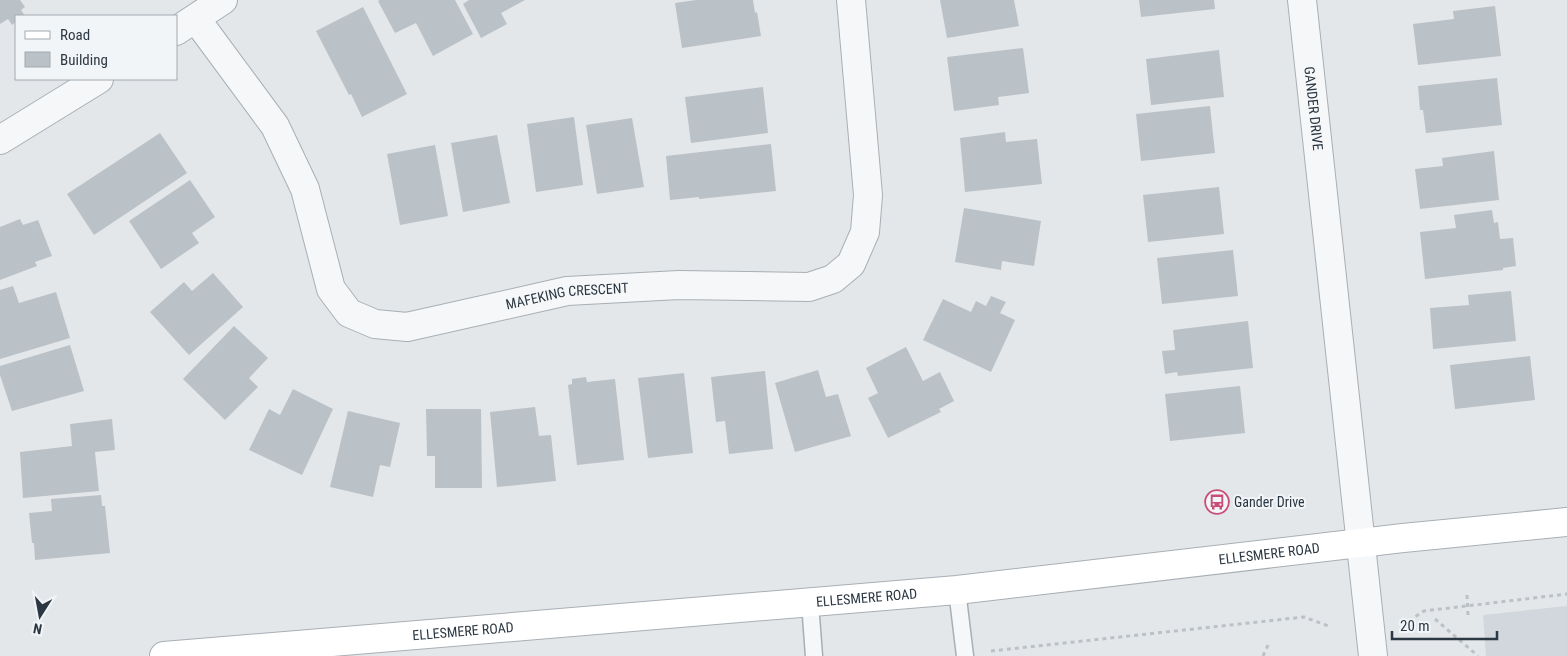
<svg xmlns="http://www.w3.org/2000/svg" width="1567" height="656" font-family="'Roboto Condensed',sans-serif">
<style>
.built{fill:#d1d7dc}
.building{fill:#bac1c7}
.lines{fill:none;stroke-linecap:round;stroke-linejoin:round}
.service-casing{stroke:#a8afb4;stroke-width:19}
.minor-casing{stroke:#a8afb4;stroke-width:30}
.secondary-casing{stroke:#a8afb4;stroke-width:30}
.path{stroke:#bcc1c6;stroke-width:3;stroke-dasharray:4 4;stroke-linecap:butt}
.service{stroke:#f5f7f9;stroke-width:16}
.minor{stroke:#f5f7f9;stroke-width:28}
.secondary{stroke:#fff;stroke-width:28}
.labels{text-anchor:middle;stroke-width:4;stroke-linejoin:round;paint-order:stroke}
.street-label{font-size:14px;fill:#2b3742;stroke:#f2f5f8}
.poi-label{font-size:14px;fill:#2b3742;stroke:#f2f5f8;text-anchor:start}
</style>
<rect width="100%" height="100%" fill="#e3e7ea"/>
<path class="built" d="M1567,606V656H1486L1483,615Z"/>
<path class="building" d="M0,0H20L25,7L21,10L25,16H16V22L12,25L8,19L0,24Z
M380,0H455L473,34L433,56L416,23L395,33L378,1Z
M469,0H525L501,13L507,24L481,38L463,4Z
M696,0H753L755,13L757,12L761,36L682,48L675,3Z
M940,0H1014L1019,26L947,38Z
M1139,0H1214L1215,9L1141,17Z
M1495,6L1501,56L1418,65L1413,24L1454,19L1453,11Z
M363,7L407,94L362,117L351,94L349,95L316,31Z
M1023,48L1029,93L998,97L999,105L954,111L947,57Z
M1219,50L1224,97L1151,105L1146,59Z
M1497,78L1502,125L1426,133L1423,110H1420L1418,86Z
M763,87L768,133L691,143L685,97Z
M1210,106L1215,153L1141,161L1136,114Z
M574,117L583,185L536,192L527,124Z
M632,118L644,187L597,194L586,125Z
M1005,132L1006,142L1037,139L1042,184L965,192L960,138Z
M160,133L187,173L94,235L67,194Z
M497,135L510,203L463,212L451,143Z
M771,144L776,191L699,199V197L670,200L666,156Z
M435,145L448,216L400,225L387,154Z
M1494,151L1499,200L1420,209L1415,169L1443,166L1442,158Z
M190,180L215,217L192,233L199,243L161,269L129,221Z
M1219,187L1224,234L1148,242L1143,195Z
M964,208L1041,221L1034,266L1002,261L1001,270L955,262Z
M1492,210L1494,223L1498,222L1500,239L1513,238L1516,266L1503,268V270L1425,279L1420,232L1456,228L1454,215Z
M20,219L23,225L38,220L52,256L35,262L37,266L0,280V227Z
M1233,250L1238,296L1162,304L1157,258Z
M213,273L243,307L189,355L150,312L184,282L192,291Z
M13,286L19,303L56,292L70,338L0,359V290Z
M1511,291L1516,341L1433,349L1430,308L1469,305L1468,295Z
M991,296L1006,302L1000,313L1015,320L991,372L923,340L943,299L971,312L976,301L986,306Z
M1248,321L1253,368L1178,376L1177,372L1165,374L1162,351L1175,350L1173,330Z
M234,326L268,358L249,378L258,387L225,420L183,379Z
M70,345L84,391L12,411L0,375V366Z
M906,347L923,381L940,372L954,401L939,409L941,412L888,438L868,398L878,393L866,368Z
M1530,356L1535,400L1455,409L1450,365Z
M818,370L826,397L838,394L851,436L795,452L775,383Z
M765,371L773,449L729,454L725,421L716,422L711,377Z
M684,373L693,453L648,458L638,378Z
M586,377L587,382L615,379L624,460L577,465L568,385L572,384V379Z
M1240,386L1245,433L1170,441L1165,394Z
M293,389L333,409L302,475L249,450L269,409L280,415Z
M535,407L539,436L551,435L556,481L497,487L490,412Z
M426,409H481L482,488H435V456H427Z
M348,411L400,423L390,467L380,465L373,497L330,487Z
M112,419L115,450L95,452L99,491L23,498L20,452L72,446L70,424Z
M101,495L102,506H105L110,553L35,560L34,543H32L29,513L52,511L51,499Z"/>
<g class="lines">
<g class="service-casing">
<path id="service" d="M957,590L965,656
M810,603L814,656"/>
</g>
<g class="minor-casing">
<g id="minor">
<path id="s1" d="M1302,0L1373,656"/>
<path id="s2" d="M196,19L275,126L305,189L331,289L349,313L375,324L407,327L567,291L679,285L809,287L833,279L851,264L865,232L868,195L851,0"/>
<path d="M176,31L223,0"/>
<path d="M0,140L99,79"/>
</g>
</g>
<g class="secondary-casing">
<g id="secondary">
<path id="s3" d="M164,656L957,590L1403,538L1567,522"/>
</g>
</g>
<path class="path" d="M1467,595L1468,615
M1435,619L1478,656
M1409,621L1424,611L1567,594
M991,651L1304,617L1331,627
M1263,656L1269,643"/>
<use href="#service" class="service"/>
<use href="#minor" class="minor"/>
<use href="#secondary" class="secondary"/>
</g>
<defs>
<g id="bus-ring" transform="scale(1.25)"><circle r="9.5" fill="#f2f5f8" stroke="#c94e75" stroke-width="1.5"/><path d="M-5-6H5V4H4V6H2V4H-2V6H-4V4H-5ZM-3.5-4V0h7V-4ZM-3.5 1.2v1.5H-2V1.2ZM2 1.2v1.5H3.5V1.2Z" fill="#c94e75"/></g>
</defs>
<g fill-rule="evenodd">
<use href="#bus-ring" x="1217" y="502"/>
</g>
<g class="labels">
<g class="street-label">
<text dy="5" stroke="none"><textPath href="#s1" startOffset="109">GANDER DRIVE</textPath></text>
<text dy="5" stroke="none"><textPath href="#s2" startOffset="560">MAFEKING CRESCENT</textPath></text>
<text dy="5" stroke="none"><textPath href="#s3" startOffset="1110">ELLESMERE ROAD</textPath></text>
<text dy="5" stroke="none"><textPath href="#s3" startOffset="705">ELLESMERE ROAD</textPath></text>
<text dy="5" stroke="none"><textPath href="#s3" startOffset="300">ELLESMERE ROAD</textPath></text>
</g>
<g class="poi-label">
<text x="1234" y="507">Gander Drive</text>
</g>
</g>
<rect x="15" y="15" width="162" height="65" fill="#f2f5f8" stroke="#a2a9af"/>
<rect x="25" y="31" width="25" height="8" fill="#ffffff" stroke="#a2a9af"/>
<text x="60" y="40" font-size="15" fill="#2b3742">Road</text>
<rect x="25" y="52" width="25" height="15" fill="#bac1c7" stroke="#a2a9af"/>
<text x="60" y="65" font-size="15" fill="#2b3742">Building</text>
<g transform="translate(40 616) rotate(191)" stroke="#f2f5f8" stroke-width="4" paint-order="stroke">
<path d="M0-4L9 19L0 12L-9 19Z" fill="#2b3742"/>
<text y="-8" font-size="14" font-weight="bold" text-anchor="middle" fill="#2b3742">N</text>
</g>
<path d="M1392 631v8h105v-8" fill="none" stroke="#2b3742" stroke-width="2.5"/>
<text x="1400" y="631" font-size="15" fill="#2b3742" stroke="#f2f5f8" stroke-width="4" paint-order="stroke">20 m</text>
</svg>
